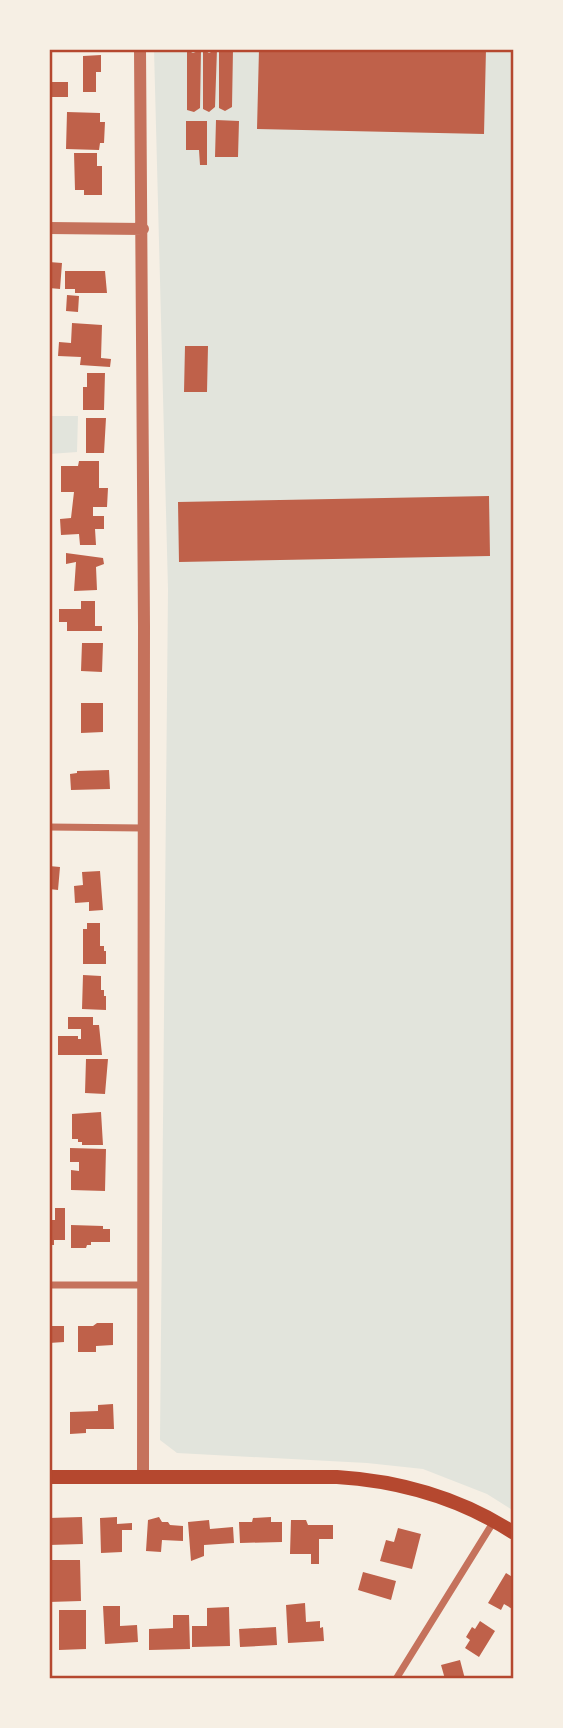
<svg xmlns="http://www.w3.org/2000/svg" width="563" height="1728" font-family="'Alegreya Sans',sans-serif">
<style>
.green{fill:#e2e4dc}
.building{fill:#bf614a}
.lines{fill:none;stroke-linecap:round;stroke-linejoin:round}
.minor{stroke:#c5725c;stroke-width:7}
.tertiary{stroke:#c5725c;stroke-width:12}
.secondary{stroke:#b5482f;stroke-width:14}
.neatline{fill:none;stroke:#b5482f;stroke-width:2.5}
</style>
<rect width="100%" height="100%" fill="#f6efe4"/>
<path class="green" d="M154,49H514V1511L487,1494L423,1469L367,1463L177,1453L160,1440L168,589Z
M49,416H78L77,452L49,454Z"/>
<path class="building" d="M203,49L209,53L217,49L215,107L209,112L203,109Z
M219,49L225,52L233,49L232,107L225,111L219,108Z
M259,49H486L484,134L257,129Z
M187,50L193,53L201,50L200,108L194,112L187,110Z
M101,55V72H96V92H83V56Z
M49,82H68V97H49Z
M67,112L100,113V122H105L104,143H100L99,150L66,149Z
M216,120L239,121L238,157H215Z
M186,121H207V165H200L199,150H186Z
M74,153H97V166H102V195H84V190H75Z
M49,262L62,263L60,289L49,288Z
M65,271H105L107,293H75V289H65Z
M67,295L79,296L78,312L66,311Z
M72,323L102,325L101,358L111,359L110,367L80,365L81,357L58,356L59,342L71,343Z
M185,346H208L207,392H184Z
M87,373H105L104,410H83V387H87Z
M86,418H106L104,453H86Z
M79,461H99V488H108L107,507H93V516H104V529H95L96,545H80L79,534L61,535L60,519L71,518L74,492H61V466H78Z
M489,496L490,556L179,562L178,502Z
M66,553L103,558L104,564L96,567L97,590L74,591L76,562L66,564Z
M81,601H95V626H102V631H67V622H59V609H81Z
M82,643H103L102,672L81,671Z
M81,703H103V732L81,733Z
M109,770L110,789L71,790L70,774L77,773V771Z
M49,866L60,867L58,890L49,889Z
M100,871L103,910L89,911V902L75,903L74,886L83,885L82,872Z
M87,923H100V946H104V951H106V964H83V929H87Z
M83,975L101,976V990H104V996H106V1010L82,1009Z
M68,1017H93V1025H99L102,1055H58V1036H78V1039H81V1029H68Z
M86,1059H108L105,1094L85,1093Z
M101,1112L103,1145H82V1142H78V1139H72V1114Z
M70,1148L106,1149L105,1191L71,1190V1170L79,1171V1162H70Z
M55,1208H65V1240H54V1245H49V1220H55Z
M71,1225L103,1226V1229H110V1242H91V1245H87L86,1248H71Z
M97,1323H113V1345L96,1346V1352H78V1326H93Z
M49,1326H64V1342L49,1343Z
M113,1404L114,1429H86V1433L70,1434V1412L98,1411V1405Z
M82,1517L83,1544L49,1545V1518Z
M117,1517V1524L132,1523V1530H122V1552L101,1553L100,1518Z
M159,1517L162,1522H168L170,1525L183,1526V1541L162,1540L161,1552L146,1551L148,1520Z
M271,1517V1522H282V1542L240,1543L239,1522H252L253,1518Z
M209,1520L210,1529L233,1527L234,1543L204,1545V1556L191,1561L188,1522Z
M291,1520H306L308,1525H333V1539H319V1564H311V1554H290Z
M398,1528L421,1534L412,1569L380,1561L386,1540L394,1542Z
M49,1560H80L81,1601L49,1602Z
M363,1572L396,1581L391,1600L358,1590Z
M506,1573L514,1578V1610L504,1604L501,1610L488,1603Z
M305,1603L306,1622L320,1621V1628L323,1627L324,1641L288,1643L286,1605Z
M103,1606H120V1626L137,1625L138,1642L105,1644Z
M229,1607L230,1646L192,1647V1626H207V1608Z
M59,1610H86V1649L59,1650Z
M173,1615H189L190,1649L149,1650V1629L173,1628Z
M480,1621L495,1631L479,1657L465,1648L470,1640L466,1637L472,1627L475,1629Z
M276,1627L277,1645L240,1647L239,1629Z
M460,1660L465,1679H445L441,1665Z"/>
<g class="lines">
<path class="minor" d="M49,827L143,828
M49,1285H144
M396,1679L494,1521"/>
<path class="tertiary" d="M140,49L144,626L143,1476
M49,228L143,229"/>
<path class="secondary" d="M49,1477H337C401,1481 460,1498 514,1533"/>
</g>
<rect width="563" height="1728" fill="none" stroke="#f6efe4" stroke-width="102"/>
<rect x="51" y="51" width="461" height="1626" class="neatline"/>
</svg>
